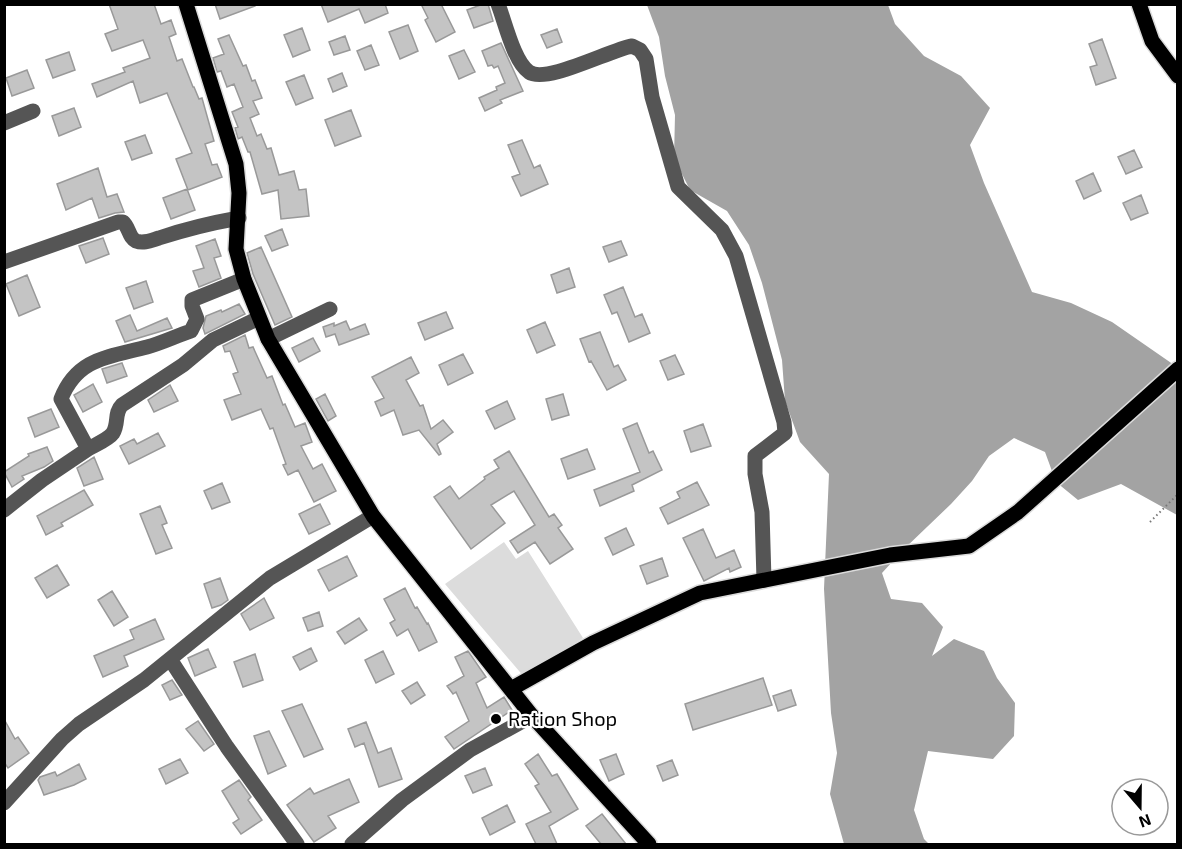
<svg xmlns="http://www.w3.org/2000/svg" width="1182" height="849" font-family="'Exo 2',sans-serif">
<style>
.green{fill:#dcdcdc}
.water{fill:#a3a3a3}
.building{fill:#c4c4c4;stroke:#999;stroke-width:1.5}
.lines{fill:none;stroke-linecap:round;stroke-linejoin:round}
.major-casing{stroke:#dbdbdb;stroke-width:18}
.path{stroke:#777;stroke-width:2;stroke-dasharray:1.5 3;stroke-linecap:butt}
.minor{stroke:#555;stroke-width:15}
.major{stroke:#000;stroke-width:15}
.poi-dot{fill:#000;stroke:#fff;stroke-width:2}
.labels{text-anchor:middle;stroke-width:4.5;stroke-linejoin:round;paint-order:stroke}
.poi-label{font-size:20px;fill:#000;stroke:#fff;text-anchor:start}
</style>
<rect width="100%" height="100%" fill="#fff"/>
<path class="green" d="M504,542L516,559L528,551L583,638L525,678L445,584Z"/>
<path class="water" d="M647,5H888L895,24L924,56L961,76L990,108L970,145L984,183L1032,292L1071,303L1112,322L1177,367V515L1121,484L1078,500L1056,482L1045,452L1014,438L989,456L972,481L951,504L903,550L882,573L891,599L922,603L943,627L932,656L954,639L984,651L997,678L1015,703L1014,736L993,759L928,751L914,810L924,839L929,844H844L830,794L837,753L831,713L824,589L829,474L800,442L785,401L782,360L762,283L749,245L727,211L690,190L674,158L675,115L665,76L659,37Z"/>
<path class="building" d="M109,4H154L161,24L171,20L176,34L169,37L177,61L182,59L193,87H194L199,99L202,98L214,141L205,144L212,165L217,164L222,177L188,190L176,159L192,153L167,93L140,103L133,81L97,97L92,84L125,72L123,68L150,58L143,40L112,51L105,34L118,29Z
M215,4H255V6L220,19Z
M321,4H385L388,13L365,23L359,9L328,22Z
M421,4H441L455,32L436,42L425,20L428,18Z
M483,4H488L493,21L474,28L467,10Z
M408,25L418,51L400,59L389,32Z
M302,28L310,50L293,57L284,35Z
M557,29L562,42L547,48L541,35Z
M229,35L243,66L246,65L252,81L255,80L262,98L253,101L259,114L250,118L257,136L261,134L267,149L271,148L279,175L294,171L299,190L306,189L309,216L281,219L278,190L262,194L250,152H248L242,137L238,139L235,128L238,127L232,112L243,107L234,84L227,87L221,71L217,72L213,58L224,54L218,39Z
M345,36L350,50L334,55L329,42Z
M1102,39L1116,78L1096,85L1090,67L1097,65L1089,44Z
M501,43L523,91L500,100L502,103L485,111L479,98L497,90L496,87L505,83L498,66L494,68L492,65L488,66L482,51Z
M371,45L379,65L365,70L357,51Z
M464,50L475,72L459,79L449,56Z
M69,52L75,70L53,78L46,60Z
M27,70L34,88L12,96L6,78Z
M342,73L347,86L333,92L328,79Z
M304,75L313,98L296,105L286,82Z
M74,108L81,127L59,136L52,116Z
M351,110L361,136L335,146L325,120Z
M145,135L152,153L132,160L125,142Z
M522,140L534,168L540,165L548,184L521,196L512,177L520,174L508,145Z
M1134,150L1142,167L1126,174L1118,157Z
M98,168L107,197L117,194L124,212L115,213L99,218L92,198L66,210L57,184Z
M1093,173L1101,191L1084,199L1076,181Z
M187,189L195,210L171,219L163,198Z
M1141,195L1148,213L1131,220L1123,203Z
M282,229L288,245L272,251L265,236Z
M103,238L109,254L86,263L79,246Z
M215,239L221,256L214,258L221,278L199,287L193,271L204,268L196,246Z
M621,241L627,255L609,262L603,247Z
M261,247L292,317L275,325L253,274L247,253Z
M569,268L575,287L557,293L551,275Z
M27,275L40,307L19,316L6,284Z
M146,281L153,302L134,309L126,288Z
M623,287L635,317L642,314L650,333L629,342L617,312L612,314L604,295Z
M239,304L245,314L205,334L203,328L206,316L221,310L222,312Z
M446,312L453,328L425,340L418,323Z
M130,315L137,331L167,318L172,328L125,342L116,321Z
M346,321L350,330L365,324L369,334L339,345L335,334L326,337L323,327L334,323V326Z
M545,322L555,345L537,353L527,330Z
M600,332L614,367L618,365L626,380L607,390L591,361L589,362L580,339Z
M245,335L249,348L253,347L267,378L272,376L283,405L285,404L295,427L305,423L312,442L301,446L313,469L322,464L336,491L314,502L298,470L288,475L283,465L286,464L273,428L270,429L261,409L232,420L224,400L241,394L233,374L238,372L230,351L225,352L223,346Z
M313,338L320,351L299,362L292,348Z
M463,354L473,373L448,385L439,365Z
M675,355L684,374L668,380L660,361Z
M411,357L419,373L406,380L420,406L423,405L431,429L443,420L453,432L437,444L441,454L439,455L419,430L403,435L394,410L381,416L375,402L384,398L372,377Z
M122,363L127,376L107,383L102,369Z
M93,384L102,402L83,412L74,395Z
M170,385L178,401L154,412L148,400Z
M325,394L336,416L328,421L316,399Z
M563,394L569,415L552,420L546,399Z
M507,401L515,419L495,429L486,411Z
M51,409L59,427L35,437L28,418Z
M637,423L649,453L653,451L662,470L632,485L634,491L600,506L594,490L640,472L623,429Z
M703,424L711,446L691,452L684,431Z
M158,433L165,446L129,464L120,446L134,439L137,444Z
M47,447L53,461L44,467L22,476L24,479L12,487L4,472L29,456L28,454Z
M587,449L595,469L568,479L561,459Z
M509,451L549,517L554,514L562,525L558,528L573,549L550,564L535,542L518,553L510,541L535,525L514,491L491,505L505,523L471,549L434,497L450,486L459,499L485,479L484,477L499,468L494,460Z
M94,457L103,479L84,486L77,468Z
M697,482L709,505L668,524L660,508L680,498L677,492Z
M222,483L230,502L212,509L204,491Z
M84,490L93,505L61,523L63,526L46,535L37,516Z
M320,504L330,524L309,534L299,514Z
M160,506L167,523L162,525L172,548L156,554L140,514Z
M626,528L634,545L613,555L605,538Z
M703,529L716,558L734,550L741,567L730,572L729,568L704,581L683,538Z
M347,556L357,576L329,591L318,570Z
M662,558L668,576L647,584L640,566Z
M57,565L69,585L47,598L35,578Z
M220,578L228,600L221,605L212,608L204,584Z
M405,588L415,608L417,607L427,624L428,623L437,642L419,651L408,629L397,636L390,623L395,620L384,599Z
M112,591L128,617L114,626L98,600Z
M264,598L274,618L250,630L241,614Z
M319,612L323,626L308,631L303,618Z
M359,618L367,630L345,644L337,632Z
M155,619L164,639L124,656L128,666L103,677L94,656L134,639L130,630Z
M311,648L317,661L300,670L293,657Z
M208,649L216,667L195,676L188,658Z
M383,651L394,674L376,683L365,660Z
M468,651L486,677L476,683L487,708L504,697L512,710L454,749L445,737L469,721L456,692L453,694L447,686L464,676L455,657Z
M255,654L263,680L243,687L234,662Z
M763,678L772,705L693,730L685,704Z
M172,680L182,695L170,700L162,685Z
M417,682L425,695L411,704L402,691Z
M791,690L796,705L778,711L773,696Z
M302,704L323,749L304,757L282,711Z
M4,719L15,739L18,737L29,753L8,768L4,762Z
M198,721L214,744L204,751L186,729Z
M366,722L378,753L391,748L402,779L379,787L364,743L355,747L348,729Z
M269,731L286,766L268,774L254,736Z
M538,754L552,776L557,774L578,809L549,826L557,844H536L526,824L551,812L535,786L539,784L525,764Z
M616,754L624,774L609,781L600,760Z
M180,759L188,773L166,784L159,769Z
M672,760L678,775L663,781L657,766Z
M79,764L86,779L74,785L44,795L38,780L40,777L55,772L57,776Z
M485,768L492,785L473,793L465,776Z
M349,779L359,802L328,816L336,828L314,842L287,805L310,788L314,794Z
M239,780L251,797L248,800L262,820L241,834L233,823L239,819L222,791Z
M507,805L515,822L490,835L482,818Z
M602,814L626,844H601L586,826Z"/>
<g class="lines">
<g class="major-casing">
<path id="major" d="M186,4L236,164L239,193L236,249L244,279L268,339L373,516L532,716L649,844
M1139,4L1152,41L1178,76
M511,689L593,643L700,593L890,555L969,546L1018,512L1178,369"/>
</g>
<path class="path" d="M1150,522L1178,494"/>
<path class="minor" d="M498,4C505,22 514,62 529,72C546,84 610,50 632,46L640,50L646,59L652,97L678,187L722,230L736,256L784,422L785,433L755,456V474L762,512L764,580
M4,123L33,111
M4,262L118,222H123C129,227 129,238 136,241C144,244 152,240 159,238C186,229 211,223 239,218
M268,339L330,309
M88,449C95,445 109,439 113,433C119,423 114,413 122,405L183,365L213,340L259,318
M4,510L42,480L88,449L61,399C77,358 109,357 147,347C162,343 176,336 191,331L197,319L192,306V300L244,279
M170,659L227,747L297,844
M4,803L62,739L79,724L144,680L270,578L373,516
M352,844L402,800L470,750L532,716"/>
<use href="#major" class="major"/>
</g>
<circle class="poi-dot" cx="496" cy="719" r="6"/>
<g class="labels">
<g class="poi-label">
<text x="508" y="726">Ration Shop</text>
</g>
</g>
<rect width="1182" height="849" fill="none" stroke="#000000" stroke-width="12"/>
<g transform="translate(1140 807) rotate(160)"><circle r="28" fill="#ffffff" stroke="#999999" stroke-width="1.5"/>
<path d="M0-4.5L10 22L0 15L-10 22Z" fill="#000000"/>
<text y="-9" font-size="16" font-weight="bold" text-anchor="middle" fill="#000000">N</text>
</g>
</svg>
